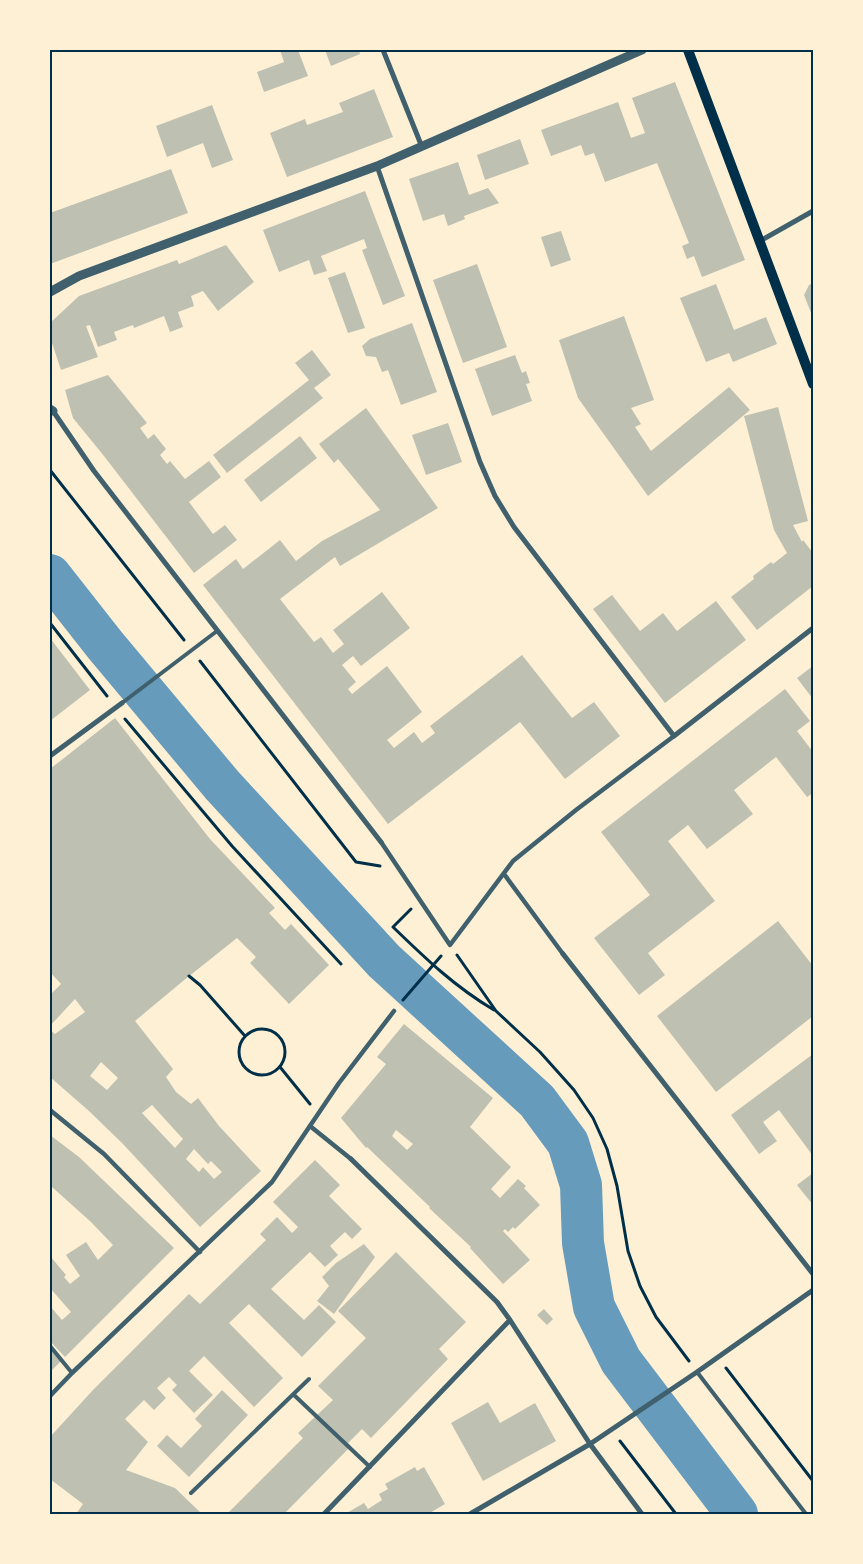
<svg xmlns="http://www.w3.org/2000/svg" width="863" height="1564" font-family="Overpass,sans-serif">
<style>
.lines{fill:none;stroke-linecap:round;stroke-linejoin:round}
.river{stroke:#669bbc;stroke-width:42}
.building{fill:#bec0b2;fill-rule:evenodd}
.path{stroke:#003049;stroke-width:3}
.service{stroke:#3f606c;stroke-width:4}
.pedestrian{stroke:#3f606c;stroke-width:4.5}
.minor{stroke:#3f606c;stroke-width:5}
.tertiary{stroke:#3f606c;stroke-width:9}
.secondary{stroke:#003049;stroke-width:10}
.neatline{fill:none;stroke:#003049;stroke-width:2}
</style>
<rect width="100%" height="100%" fill="#fdf0d5"/>
<g class="lines">
<path class="river" d="M50,575L105,645L222,785L384,961L537,1101L568,1143L581,1185L583,1243L594,1307L621,1361L737,1514"/>
</g>
<path class="building" d="M280,50H298L308,76L264,92L257,72L284,62Z
M325,50H359L360,54L331,66Z
M675,82L745,260L702,277L694,256L687,259L682,246L689,243L657,163L605,182L594,153L585,156L581,145L551,156L541,130L618,102L631,138L645,133L632,98Z
M374,89L393,137L287,177L270,133L305,119L307,125L343,112L339,103Z
M212,105L233,160L212,168L203,143L167,157L156,126Z
M520,139L529,164L485,180L477,155Z
M458,162L469,195L488,188L499,203L464,216L465,219L448,226L444,214L423,221L409,179Z
M171,169L188,213L50,264V213Z
M365,191L405,296L383,305L362,250L367,248L364,239L321,256L327,271L314,275L309,260L279,272L263,230Z
M561,231L571,260L551,267L541,237Z
M226,245L254,282L218,311L203,291L191,296L194,306L178,312L183,327L170,332L164,316L134,328L133,325L114,332L117,340L98,347L90,325L86,326L98,357L61,370L50,337V323L79,296L177,260L179,264Z
M477,264L507,347L463,363L433,280Z
M345,272L365,328L348,333L328,278Z
M813,283V318L804,295L809,285Z
M716,284L734,330L766,317L777,344L733,362L729,353L706,362L680,298Z
M624,316L654,400L631,408L641,424L635,427L651,451L729,387L750,410L648,496L578,398L559,340Z
M412,323L437,392L401,405L388,370L382,372L376,357L366,356L362,346L370,339Z
M312,350L331,375L314,388L323,398L227,473L213,455L309,380L295,363Z
M515,355L522,373L526,371L530,383L526,384L532,401L492,416L475,369Z
M108,375L147,423L140,428L148,439L154,434L166,449L160,455L167,464L170,461L185,479L209,461L221,477L189,502L213,534L225,525L237,540L194,573L104,456L73,418L65,390Z
M778,407L808,521L793,525L802,542L803,540L813,553V586L757,630L731,597L754,579L753,576L771,562L773,564L787,553L774,530L744,416Z
M366,408L438,508L340,566L335,557L280,599L314,642L321,637L333,653L344,644L333,630L382,592L410,628L361,666L353,656L342,665L356,682L348,689L352,694L387,666L422,712L387,740L394,748L414,732L422,743L435,733L430,726L522,655L572,718L594,702L620,736L565,779L520,722L388,824L203,585L236,559L243,569L280,540L296,561L322,541L380,510L338,459L334,463L319,444Z
M448,423L462,462L426,475L412,435Z
M300,436L317,458L261,502L244,480Z
M612,595L640,631L663,613L677,631L716,601L746,640L665,703L593,609Z
M50,638L90,690L50,721Z
M813,666V699L797,678Z
M785,689L810,721L797,731L813,752V793L807,797L776,757L734,790L753,814L707,849L688,825L668,841L715,901L648,953L665,975L639,995L594,938L650,895L601,832Z
M115,718L210,839L275,908L269,913L285,930L291,924L329,965L289,1004L250,963L256,957L237,938L183,981L135,1021L173,1069L166,1077L176,1092L191,1104L198,1098L219,1126L261,1171L200,1227L123,1144L89,1111L50,1077V1030L55,1034L85,1012L75,999L50,1026V995L61,984L50,972V769ZM101,1062L118,1078L107,1090L90,1076ZM152,1105L183,1139L175,1148L142,1113ZM194,1149L208,1164L211,1161L222,1172L214,1179L203,1167L199,1172L186,1159Z
M778,921L813,966V1016L716,1092L657,1016Z
M404,1024L493,1098L470,1127L511,1167L491,1189L500,1198L518,1179L526,1186L524,1188L540,1205L515,1229L513,1227L508,1232L505,1229L503,1231L530,1260L503,1284L470,1248L471,1247L429,1208L430,1207L367,1147L366,1148L341,1118L386,1064L377,1057ZM396,1130L413,1144L407,1150L392,1136Z
M813,1054V1156L779,1110L763,1122L777,1141L759,1154L731,1115Z
M50,1135L79,1157L174,1248L65,1357L50,1341V1306L62,1320L71,1312L50,1288V1256L66,1275L64,1277L70,1284L80,1276L66,1255L86,1242L98,1260L113,1245L91,1222L52,1187L50,1188Z
M315,1160L340,1185L329,1196L362,1229L352,1239L345,1232L330,1246L338,1255L325,1267L310,1252L271,1289L304,1320L319,1305L336,1322L302,1357L249,1304L229,1323L283,1378L254,1407L204,1356L189,1371L213,1395L194,1413L172,1390L177,1385L169,1377L157,1388L166,1398L154,1410L144,1400L125,1419L148,1442L126,1470L175,1488L202,1514H76L83,1504L50,1479V1437L93,1390L189,1294L200,1304L225,1280L266,1240L260,1234L277,1217L292,1233L298,1227L273,1202Z
M813,1173V1205L797,1185Z
M364,1244L375,1257L334,1314L317,1301L329,1286L322,1277L336,1263Z
M396,1252L466,1322L439,1349L448,1359L371,1438L362,1429L348,1443L351,1446L284,1514H227L303,1438L298,1433L333,1400L318,1386L366,1338L338,1311Z
M544,1309L553,1319L547,1325L537,1315Z
M50,1349L61,1361L50,1372Z
M222,1390L248,1415L189,1477L157,1446L167,1435L181,1448L202,1426L195,1419Z
M488,1402L500,1423L535,1403L556,1441L483,1481L451,1423Z
M415,1467L417,1471L424,1467L445,1504L428,1514H345L364,1503L368,1509L382,1500L379,1494L388,1489L385,1484Z"/>
<g class="lines">
<path class="path" d="M50,470L184,640
M50,623L107,696
M200,661L356,862L380,866
M125,719L232,846L341,964
M411,909L393,927C425,958 455,987 494,1010
M457,955L496,1011L540,1052L574,1090L593,1118L607,1149L617,1186L628,1251L640,1286L656,1317L689,1361
M189,976L200,985L245,1036
M403,1000L441,956
M239 1052a23 23 0 1 1 46 0a23 23 0 1 1-46 0Z
M280,1067L310,1104
M726,1368L813,1481
M620,1441L676,1514"/>
<path class="service" d="M122,703L217,631
M50,1346L72,1373
M697,1372L806,1514
M294,1395L370,1467
M191,1493L309,1379"/>
<path class="pedestrian" d="M381,842L450,945L513,861L576,810L674,736
M504,874L563,954
M50,1110L104,1154L200,1252
M310,1126L351,1159
M50,1396L72,1373L272,1182L339,1083L394,1011"/>
<path class="minor" d="M383,50L422,147
M377,166L480,462L495,496L514,527L674,736L813,628
M760,241L813,211
M53,411L94,471L381,842
M50,756L122,703
M563,954L813,1274
M351,1159L497,1302L510,1320L590,1444L642,1514
M324,1514L510,1320
M470,1514L590,1444L697,1372L813,1290"/>
<path class="tertiary" d="M50,292L79,276L377,166L642,50
M50,409L53,411"/>
<path class="secondary" d="M688,50L813,384"/>
</g>
<rect width="863" height="1564" fill="none" stroke="#fdf0d5" stroke-width="102"/>
<rect x="51" y="51" width="761" height="1462" class="neatline"/>
</svg>
